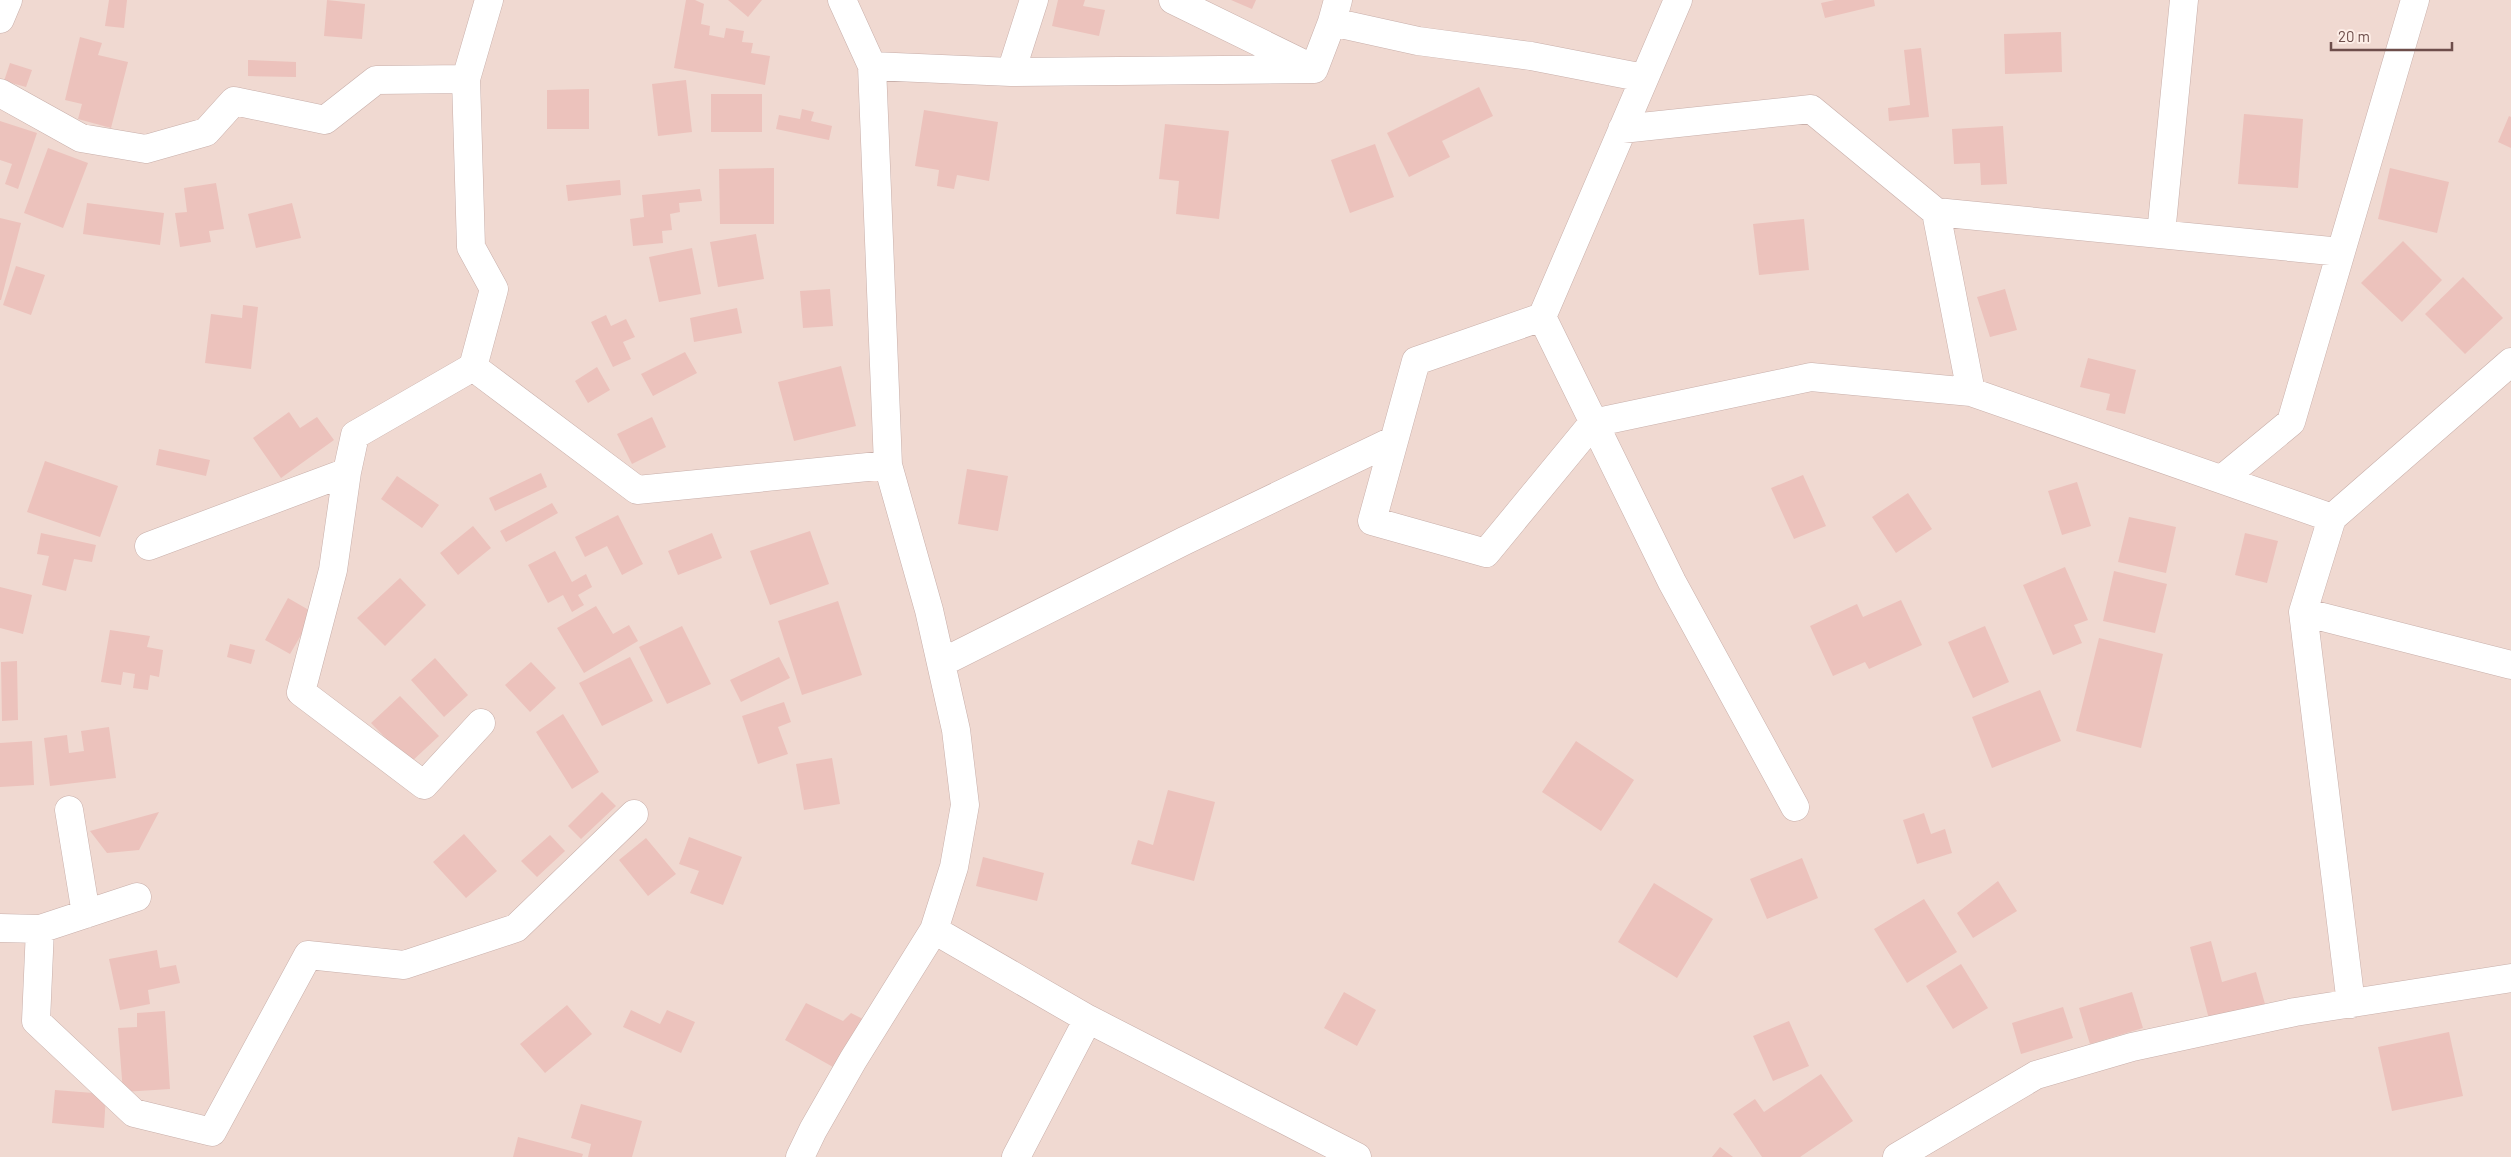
<svg xmlns="http://www.w3.org/2000/svg" width="2511" height="1157" font-family="Barlow,sans-serif">
<style>
.residential{fill:#f0d9d1}
.building{fill:#ecc2bc}
.lines{fill:none;stroke-linecap:round;stroke-linejoin:round}
.minor-casing{stroke:#c8afaa;stroke-width:29}
.minor{stroke:#fff;stroke-width:28}
</style>
<rect width="100%" height="100%" fill="#f9e9e2"/>
<path class="residential" d="M0,0H2511V1157H0Z"/>
<path class="building" d="M109,0H127L124,28L105,26Z
M327,0L365,4L362,39L324,36Z
M686,0H695L704,4L701,24L710,26L709,35L724,38L726,28L744,31L742,42L753,43L751,53L770,56L765,85L674,68Z
M728,0H762L748,17Z
M1058,0H1085L1083,6L1105,10L1099,36L1052,26Z
M1231,0H1256L1252,9Z
M1835,0H1874L1875,6L1825,18L1821,3Z
M2061,32L2062,72L2005,74L2004,34Z
M80,37L102,43L98,55L128,62L111,128L78,119L82,104L65,100Z
M1921,48L1929,117L1889,121L1888,108L1910,105L1904,50Z
M248,60L296,62V77L248,76Z
M10,63L32,70L26,87L4,81Z
M686,80L692,132L658,136L652,84Z
M1479,87L1493,116L1442,141L1450,157L1409,177L1387,133Z
M589,89V129H547V90Z
M711,94H762V132H711Z
M802,109L814,112L811,121L832,126L829,140L776,129L779,115L800,119Z
M924,110L998,122L989,181L957,175L954,189L937,186L939,170L915,166Z
M2244,114L2303,119L2298,188L2238,184Z
M2509,116L2511,117V148L2498,142Z
M0,121L37,133L18,189L5,184L12,164L0,160Z
M1165,124L1229,131L1219,219L1176,214L1179,181L1159,179Z
M2003,126L2007,184L1981,185L1980,163L1954,164L1952,129Z
M1375,144L1394,197L1350,213L1331,160Z
M48,148L88,163L63,228L24,213Z
M774,168V224H720L719,169Z
M2390,168L2449,182L2437,233L2378,219Z
M620,180L621,195L568,201L566,185Z
M216,183L224,229L209,231L211,242L180,247L175,213L187,212L184,188Z
M700,189L702,201L679,203L680,212L670,214L672,230L662,231L663,243L633,246L630,219L644,217L642,195Z
M87,203L164,213L160,245L83,234Z
M292,203L301,238L256,248L248,214Z
M0,218L21,223L1,300H0Z
M1804,219L1809,270L1759,275L1753,224Z
M756,234L764,279L718,287L710,242Z
M2403,241L2442,280L2402,322L2361,283Z
M692,248L701,294L659,302L649,257Z
M16,266L45,275L31,315L3,305Z
M2463,277L2503,318L2465,354L2425,314Z
M830,289L833,326L803,328L800,291Z
M2005,289L2017,330L1990,337L1977,297Z
M243,305L258,307L251,369L205,363L211,314L242,318Z
M737,308L742,333L694,342L690,318Z
M606,315L611,326L626,319L635,337L623,342L631,359L613,367L591,322Z
M685,352L697,373L653,396L641,374Z
M2088,358L2136,370L2125,414L2106,410L2110,394L2080,387Z
M841,366L856,426L794,441L778,382Z
M597,367L610,390L588,403L575,381Z
M289,412L300,428L317,417L334,440L281,478L253,438Z
M652,417L666,447L632,464L617,434Z
M159,449L210,460L206,476L156,465Z
M45,461L118,486L100,537L27,512Z
M967,469L1008,476L998,531L958,524Z
M541,473L547,487L495,511L489,498Z
M1803,475L1826,526L1794,539L1771,488Z
M397,476L439,505L422,528L381,499Z
M2077,482L2091,526L2062,535L2048,491Z
M1908,493L1932,529L1896,553L1872,517Z
M552,503L558,513L506,542L500,531Z
M618,515L643,564L622,575L607,546L585,557L575,537Z
M2129,517L2176,527L2166,573L2118,562Z
M473,526L491,548L458,575L440,553Z
M810,531L829,584L770,605L750,551Z
M41,533L96,545L92,562L74,559L66,591L42,585L49,556L37,554Z
M712,533L722,558L678,575L668,551Z
M2245,533L2278,541L2267,583L2235,575Z
M555,551L572,582L586,574L592,587L578,595L584,605L572,612L563,595L548,603L528,565Z
M2065,567L2088,620L2074,625L2082,643L2053,655L2023,585Z
M2114,571L2167,584L2155,633L2103,621Z
M400,578L426,605L385,646L357,618Z
M0,587L32,595L23,634L0,628Z
M288,598L314,613L290,654L265,640Z
M1901,600L1922,645L1869,669L1865,662L1833,676L1810,626L1857,604L1863,617Z
M838,601L862,675L802,695L778,621Z
M596,606L613,634L629,625L638,641L584,673L557,628Z
M682,626L711,684L667,704L639,647Z
M1985,626L2009,682L1973,698L1948,642Z
M110,630L150,636L147,647L163,650L159,677L150,675L148,690L133,688L135,674L123,672L121,685L101,682Z
M2099,638L2163,654L2141,748L2076,731Z
M230,644L255,650L251,664L227,657Z
M630,657L653,701L602,726L579,683Z
M779,657L790,678L741,702L730,680Z
M435,658L468,695L444,717L411,680Z
M17,661L18,720L2,721L1,662Z
M531,662L556,688L530,712L505,685Z
M2040,690L2061,741L1992,768L1972,717Z
M400,696L439,736L410,763L371,723Z
M784,702L791,722L778,727L788,754L758,764L742,716Z
M563,714L599,772L572,789L536,732Z
M109,727L116,778L50,786L44,738L67,735L69,753L84,751L81,731Z
M32,741L34,785L0,787V743Z
M1576,741L1634,780L1601,831L1542,792Z
M832,758L840,804L804,810L796,764Z
M1168,790L1215,802L1194,881L1131,864L1138,840L1153,845Z
M602,792L616,806L581,839L568,826Z
M159,812L139,850L107,853L90,831Z
M1924,813L1931,834L1945,829L1952,853L1917,864L1903,820Z
M464,834L497,871L466,898L433,862Z
M550,835L565,851L537,877L521,861Z
M689,837L742,857L723,905L690,893L699,871L679,864Z
M646,838L676,874L648,896L619,860Z
M983,857L1044,873L1037,901L976,886Z
M1802,858L1818,898L1767,919L1750,879Z
M1998,881L2017,911L1973,938L1957,913Z
M1654,883L1713,919L1677,978L1618,942Z
M1924,899L1957,952L1907,983L1874,929Z
M2211,941L2222,982L2256,972L2265,1004L2209,1019L2190,947Z
M157,950L160,968L176,965L180,983L148,990L150,1004L120,1010L109,959Z
M1961,964L1988,1008L1953,1029L1926,986Z
M1344,992L1376,1010L1357,1046L1324,1028Z
M2132,992L2143,1028L2090,1044L2079,1008Z
M806,1003L843,1021L851,1013L863,1019L833,1067L785,1040Z
M567,1005L592,1034L545,1073L520,1044Z
M2063,1007L2073,1038L2021,1054L2012,1023Z
M631,1010L660,1024L667,1010L695,1022L681,1053L623,1027Z
M165,1011L170,1089L123,1092L118,1028L137,1027V1013Z
M1789,1021L1809,1066L1773,1081L1753,1036Z
M2449,1032L2463,1096L2392,1111L2378,1047Z
M1821,1074L1853,1121L1800,1157H1762L1733,1114L1755,1099L1764,1112Z
M55,1090L106,1094L104,1128L52,1123Z
M581,1104L642,1121L632,1157H588L591,1144L571,1138Z
M518,1137L583,1154L582,1157H513Z
M1720,1147L1733,1157H1712Z"/>
<g class="lines">
<g class="minor-casing">
<path id="minor" d="M1034,0L1011,72L1314,69
M1173,0L1314,69L1332,22
M1338,0L1332,22L1418,41L1531,56L1644,78
M1678,0L1542,317L1672,582L1795,807
M0,19L8,0
M872,66L1011,72
M0,93L81,138L146,149L206,132L234,101L325,120L376,80L466,79
M1622,129L1811,109L1936,212L1971,392
M1936,212L2341,252
M2161,234L2184,0
M1542,317L1416,361L1372,521L1486,553L1593,423L1811,377L1971,392L2332,518
M473,367L637,490L888,465
M2222,479L2291,422L2415,0
M149,546L347,472
M2303,612L2511,665
M941,663L1184,541L1394,440
M481,723L424,785L301,692L333,570L347,472L355,435L473,367L494,289L471,247L466,79L489,0
M69,810L86,914
M0,928L40,929L137,897
M40,929L36,1021L134,1113L212,1132L308,955L404,965L516,928L634,814
M934,930L1088,1019L1357,1157
M2351,1004L2303,612L2332,518L2511,362
M800,1157L813,1130L853,1060L934,930L954,867L965,805L956,730L929,610L888,465L872,66L842,0
M1016,1157L1088,1019
M1897,1157L2036,1075L2132,1047L2295,1012L2511,978"/>
</g>
<use href="#minor" class="minor"/>
</g>
<path d="M2331 42v8h121v-8" fill="none" stroke="#6e4e4b" stroke-width="2.5"/>
<text x="2338" y="42" font-size="15" fill="#6e4e4b" stroke="#fdeee7" stroke-width="4" paint-order="stroke">20 m</text>
</svg>
